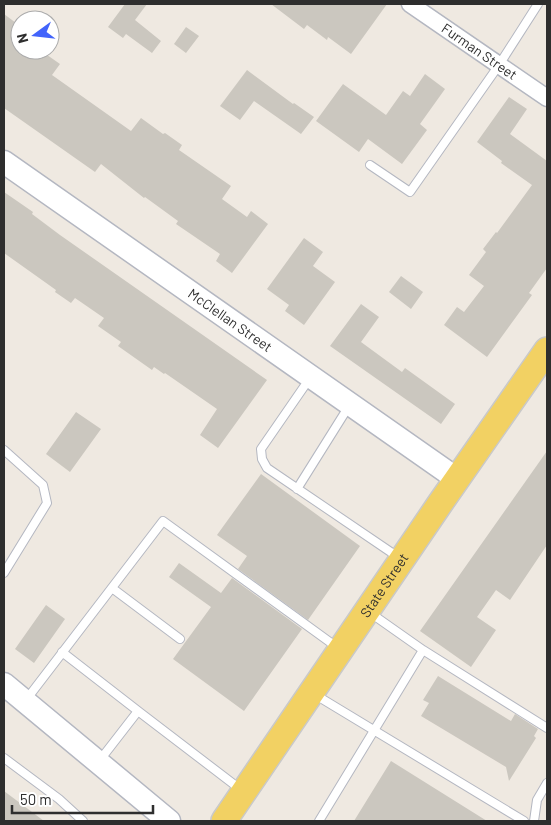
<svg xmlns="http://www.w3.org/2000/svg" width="551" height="825" font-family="Barlow,sans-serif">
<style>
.building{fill:#cbc7bf}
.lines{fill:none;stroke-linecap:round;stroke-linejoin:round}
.lane-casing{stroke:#b4b7c1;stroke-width:10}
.street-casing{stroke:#b4b7c1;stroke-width:19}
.secondary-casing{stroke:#b4b7c1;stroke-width:25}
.primary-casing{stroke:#c9c9c9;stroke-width:28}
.lane{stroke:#fff;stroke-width:8}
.street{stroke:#fff;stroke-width:16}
.secondary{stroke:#fff;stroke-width:22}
.primary{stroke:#f2d163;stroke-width:25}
.labels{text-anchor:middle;stroke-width:4;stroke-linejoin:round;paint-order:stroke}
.street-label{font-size:14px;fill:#2e2e2e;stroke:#fff}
</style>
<rect width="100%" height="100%" fill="#efe9e1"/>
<path class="building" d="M125,4H147L135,20L161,41L152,53L126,34L123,38L108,27Z
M271,4H387L351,54L328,37L327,40L307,25L304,29Z
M4,14L20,26V50H40L60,64L52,75L131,131L141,118L163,134L165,133L182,145L179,150L231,186L222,199L247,217L251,211L268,224L232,273L216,261L220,254L176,224L178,221L145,197L144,198L101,164L95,172L4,108Z
M186,27L199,36L186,53L174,44Z
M247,70L293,104L294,103L314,117L301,134L254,101L240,120L220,106Z
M425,74L445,89L420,124L427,130L402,164L368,139L359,152L316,121L343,84L386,115L403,91L410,96Z
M509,97L527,109L510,134L547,161V268L529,293L532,295L487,357L444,325L457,307L464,312L484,286L469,275L486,252L483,249L496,232L497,233L532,185L501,163L502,161L477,142Z
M4,192L33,212L32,214L60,235L267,380L218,448L200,435L217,409L165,373L164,374L154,367L152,370L118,346L121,342L98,326L104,318L75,298L71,303L55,292L56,290L4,253Z
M304,238L323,252L313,266L335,282L304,325L285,311L289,305L267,289Z
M401,276L423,292L411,309L389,292Z
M361,304L379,317L361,342L402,372L405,368L455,404L441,424L330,346Z
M76,412L101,429L70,472L46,454Z
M547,451V545L510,600L496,590L477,617L496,630L471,667L420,631Z
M261,474L360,546L308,620L238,569L247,556L217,535Z
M179,563L221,593L232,578L302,629L244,711L173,659L211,607L169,577Z
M46,605L65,619L34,663L15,649Z
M438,676L511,721L515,714L538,729L534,736L536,738L509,781L506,767L421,716L429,703L423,700Z
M391,761L487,821H354Z
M4,791L44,821H4Z"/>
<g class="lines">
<g class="lane-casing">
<path id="lane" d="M370,165L410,192L499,65L538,4
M310,378L261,449L262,459L267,468L398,557
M4,450L43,485L47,503L4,573
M297,489L349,406
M112,588L180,639
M423,650L547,728
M62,652L138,711
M314,694L524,821
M26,700L163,521L338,648
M4,758L59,799L83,821
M100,760L138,711L240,789
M319,821L423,650L369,612
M534,821L537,800L547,783"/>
</g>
<g class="street-casing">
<g id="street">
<path id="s1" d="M410,4L547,98"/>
</g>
</g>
<g class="secondary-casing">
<g id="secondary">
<path id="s2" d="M4,162L457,479"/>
<path d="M4,684L169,821"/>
</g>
</g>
<g class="primary-casing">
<g id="primary">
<path id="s3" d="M224,821L439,505L547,350"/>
</g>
</g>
<use href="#lane" class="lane"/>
<use href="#street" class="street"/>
<use href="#secondary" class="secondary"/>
<use href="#primary" class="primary"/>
</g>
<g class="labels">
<g class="street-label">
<text dy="5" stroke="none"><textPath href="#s1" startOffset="84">Furman Street</textPath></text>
<text dy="5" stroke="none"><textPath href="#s2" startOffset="276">McClellan Street</textPath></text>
<text dy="5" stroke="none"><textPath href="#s3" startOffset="285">State Street</textPath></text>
</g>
</g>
<rect width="551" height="825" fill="none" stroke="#2e2e2e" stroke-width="10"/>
<g transform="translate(35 35) rotate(255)"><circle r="24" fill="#ffffff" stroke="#ababab"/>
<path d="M0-4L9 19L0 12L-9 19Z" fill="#4264fb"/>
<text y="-8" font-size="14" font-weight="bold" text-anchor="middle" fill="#2e2e2e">N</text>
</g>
<path d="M12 805v8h141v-8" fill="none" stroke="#2e2e2e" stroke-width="2.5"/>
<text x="20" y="805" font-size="15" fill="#2e2e2e" stroke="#ffffff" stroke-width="4" paint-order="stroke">50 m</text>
</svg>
